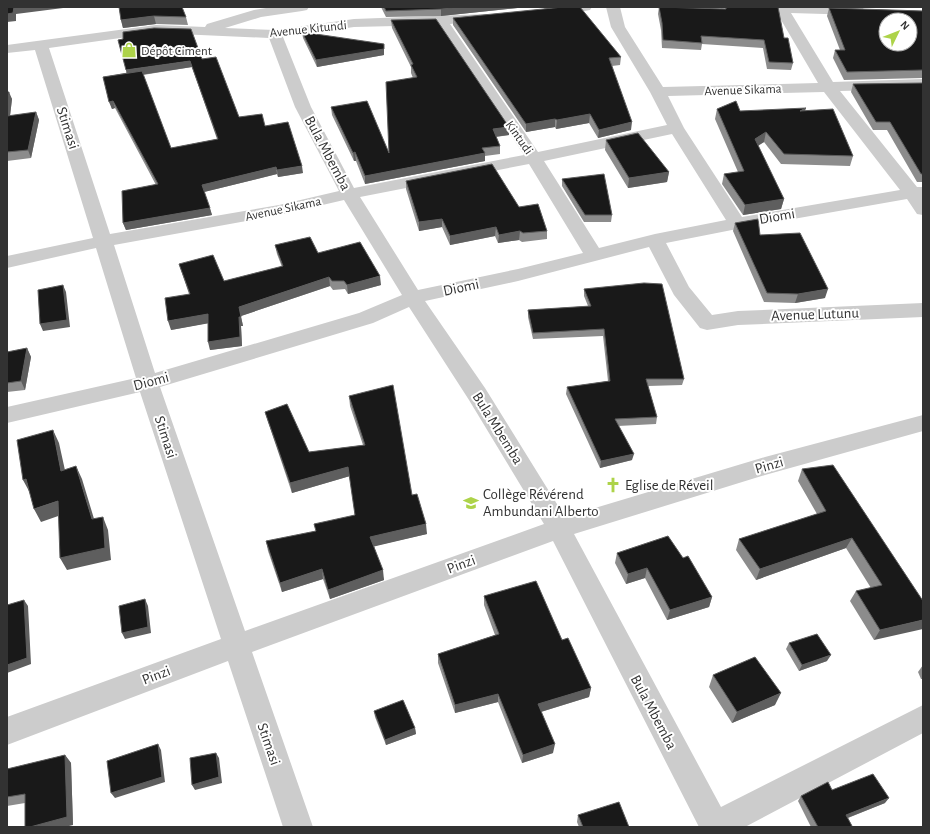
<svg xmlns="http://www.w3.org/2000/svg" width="930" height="834" font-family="'Alegreya Sans',sans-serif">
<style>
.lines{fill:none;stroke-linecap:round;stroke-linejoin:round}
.street{fill:#ccc;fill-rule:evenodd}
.wall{fill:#8c8c8c;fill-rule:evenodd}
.shaded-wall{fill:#5e5e5e}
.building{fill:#191919;stroke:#5e5e5e;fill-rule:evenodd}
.labels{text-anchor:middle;stroke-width:4;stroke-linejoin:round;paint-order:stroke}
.far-street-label{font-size:13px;fill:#323232;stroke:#fff}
.far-poi-label{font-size:13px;fill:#323232;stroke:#fff;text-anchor:start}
.street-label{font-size:15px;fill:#323232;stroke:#fff}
.poi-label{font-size:15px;fill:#323232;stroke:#fff;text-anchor:start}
</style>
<rect width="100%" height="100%" fill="#fff"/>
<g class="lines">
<path class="street" d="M272,7H309L307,10L302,11L261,17L225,28L275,30L354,19L487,14L489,17L487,20L450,24L538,152L667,125L650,92L611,27L606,7H620L625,27L663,87L818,83L777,13L727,11L722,10L720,7L863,8L865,11L863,14L858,15L791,13L833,82L923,79V89L840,91L917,187H923V215L917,214L907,199L737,229L666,243L689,287L712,315L738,311L923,303V317L738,325L707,330L700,328L674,295L649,247L518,281L425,301L485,388L565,517L765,457L923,415V431L765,475L574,534L721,807L923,705V733L745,827H699L553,541L252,652L313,827H283L228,661L7,745V717L221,639L140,392L7,423V407L136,378L96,248L7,268V256L93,238L35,50L7,53V45L156,25L205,27L207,24L254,10ZM437,25L524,155L354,188L311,107L283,37L354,27ZM156,33L269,38L295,107L339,191L279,205L110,234L49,48ZM824,92L900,190L742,217L684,128L668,96ZM672,134L726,220L655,234L599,248L544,161ZM529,164L583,253L518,269L418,290L360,197ZM344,200L402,295L359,313L155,373L114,245L279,215ZM409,307L469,400L544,524L245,631L160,387L373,323Z
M545,7H592L590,10L585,11L550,14L545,13L543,10Z"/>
</g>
<path class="wall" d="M119,7H185H182L186,17L188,25L156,24L123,28L121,20Z
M381,7H527L441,16L386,17Z
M659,7L725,9V7H778L784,38L793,63L791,70L767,69L763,48L702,44L701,50L662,48L661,30L658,14Z
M858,7H923V8Z
M829,8L923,11V78L844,80L833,58L835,50H840L827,16Z
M453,18L621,57L620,65L612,66L631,130L598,138L589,123L556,129L555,127L526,132L453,25Z
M391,20L509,135L496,137L500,146V154L485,156V161L365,184L356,161H354L332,115L331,107L389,153L413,78L411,73V67L392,28Z
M302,32L384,55L317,67L303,38Z
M202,59L239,117L265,126L303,173L278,177L277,174L204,192L212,215L126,230L123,223L156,185L115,108L112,109L103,77ZM192,67L217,139L171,148L143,75Z
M923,83V182H917L887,130H873L851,92L853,84Z
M7,92L12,99L10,116L36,112L39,120L31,158L7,161Z
M717,109L740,111H805L853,156L850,166L781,164L764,142L758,146L784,199L781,209L743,215L722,184L724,174L738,172L715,119Z
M606,140L669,172L667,182L628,188L605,150Z
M562,179L612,215L611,222H584L562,186Z
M406,181L519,207L547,231V239L522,242L519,240L498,243L495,236L450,245L442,227L419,231L406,189Z
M735,223L760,235L825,298L795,303L764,302L733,231Z
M275,245L318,253L381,285L348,294L345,289L333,290L330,286L241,316L243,326H241L242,346L210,350L208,323L171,330L189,294L179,264L224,281L282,267L277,254Z
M584,289L684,379L682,385L648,386L657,417L656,424L618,426L632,460L600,468L566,394L567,387L608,381L603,336L533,339L528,317V310L588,306L584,296Z
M27,348L31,357L25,390L7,392V352Z
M349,396L412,495L427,534L374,546L384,580L330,599L323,579L282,592L268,551L266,541L316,531L355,515L350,476L292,493L268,422L265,412L309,452L363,445L350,406Z
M802,469L923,601L874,640L850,601L856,591L871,588L846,548L756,580L736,550L739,539L817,514L798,481Z
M617,553L683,558L712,597L709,607L667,620L645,578L626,584L615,563Z
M484,596L562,640L591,688L589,697L541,712L553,753L522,763L498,702L455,713L438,663V654L495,635L484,605Z
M789,643L827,661L799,671L786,649Z
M923,665V679H921L918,672Z
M713,675L775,705L732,723L709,687Z
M374,711L415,728L416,734L386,745L375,717Z
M65,755L71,763L73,825L25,803L7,806V769Z
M832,790L885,803L848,818L852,826L851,827H811L798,801L801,796Z
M578,815L629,827H579L577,822Z"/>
<path class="shaded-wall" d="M14,7H71L16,14V21L7,22V14Z
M465,7H527L441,16V9Z
M154,16L156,24L123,28L121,20Z
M384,44V55L317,67L316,60Z
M190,61L192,67L127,77L126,70Z
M9,92L12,99L9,124L7,120V107Z
M113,101L115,108L112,109L109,102Z
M806,108L803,117L800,111Z
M36,112L39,120L31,158L28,150Z
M590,114L589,123L556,129L557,120Z
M555,119V127L526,132V124Z
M632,122L631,130L598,138L599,130Z
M509,127V135L493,137V129Z
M766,132L764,142L752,149L755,139Z
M355,152L356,161H354L353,153Z
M485,153V161L365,184V176Z
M302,166L303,173L278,177L277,170Z
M276,167L277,174L204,192L202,185Z
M669,172L667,182L628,188L629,178Z
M784,199L781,209L743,215L745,205Z
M210,208L212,215L126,230L123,223Z
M442,219V227L419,231V222Z
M496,227L495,236L450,245V236Z
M520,231L519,240L498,243L499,235Z
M380,276L381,285L348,294L347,285Z
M329,277L330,286L241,316L239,307Z
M63,285L66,292L70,327L43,331L40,324Z
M828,289L825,298L795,303L798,294Z
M208,314L210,323L171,330L168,321Z
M239,317H241L243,326H241L242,346L210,350L208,342Z
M27,348L31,357L25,390L21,381Z
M53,430L59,443L68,484L61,471Z
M634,454L632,460L600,468L601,461Z
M76,466L82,479L98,532L92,519Z
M348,467L350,476L292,493L290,483Z
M26,479L30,493L23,480Z
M58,501L64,514L41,522L34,509Z
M103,517L108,530L111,560L67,570L60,558Z
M426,524L427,534L372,547L370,537Z
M852,538L846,548L756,580L760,569Z
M647,568L645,578L626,584L628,574Z
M322,569L323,579L282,592L280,583Z
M383,570L384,580L330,599L328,590Z
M712,597L709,607L667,620L670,610Z
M145,599L148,606L151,633L125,639L122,633Z
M24,600L28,606L31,664L7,673V665Z
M923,620V629L874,640L880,630Z
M831,655L827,661L799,671L802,665Z
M591,688L589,697L537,713L538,704Z
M781,693L775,705L732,723L737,712Z
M498,694V702L455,713V705Z
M415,728L416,734L386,745L385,740Z
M158,744L161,750L165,782L115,798L111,793Z
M555,744L553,753L522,763L523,755Z
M216,753L219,758L222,783L195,790L192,785Z
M65,755L71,763L73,825L65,827H30Z
M889,798L885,803L842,820L846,815Z"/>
<path class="building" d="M7,7H14L13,13L7,14Z
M119,7H182L186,17L154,16L121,20Z
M384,7H465L441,9L386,11Z
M563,7H580L621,57L609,58L632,122L599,130L590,114L557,120L555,119L526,124L453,18Z
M659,7L726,9V7H778L784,38H788L793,63L769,62L764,40L701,36L702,43L663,40L662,23Z
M829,8L923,11V70L847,72L835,50H845ZM886,20H910V44H886Z
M436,19L509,127L493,129L500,146L482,148L485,153L365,176L355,152L353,153L331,107L367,101L389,153L386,82L417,77L411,65L413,64L391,20Z
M154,28L191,29L202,59L216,57L239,117L262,114L265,126L288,122L302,166L277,170L276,167L202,185L210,208L123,223L122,191L158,184L113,101L109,102L103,77L142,71L171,148L218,139L190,61L126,70L118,40L123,39V32Z
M302,32L384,44V49L316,60Z
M923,83V174H921L890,122H876L853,84Z
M7,92H9L7,107Z
M736,101L740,111L806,108L800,111L833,109L853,156L784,154L766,132L755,139L784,199L745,205L724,174L744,171L717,109Z
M36,112L28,150L7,152V116Z
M638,133L669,172L629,178L606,140Z
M492,164L519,207L538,204L547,231L523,233L520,231L499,235L496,227L450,236L442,219L419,222L406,181Z
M604,174L612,215H585L562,179Z
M758,219L760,235L800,233L828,289L798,294L767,293L735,223Z
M310,237L318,253L360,242L380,276L347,285L344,281H332L329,277L239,307L241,317H239L240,337L208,342V314L168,321L165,298L190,294L179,264L213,255L224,281L283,266L275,245Z
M644,283L662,284L684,379H646L657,417L615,419L634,454L601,461L567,387L610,381L604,329L533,333L528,310L591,306L584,289Z
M63,285L67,320L40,324L38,290Z
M27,348L21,381L7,383V352Z
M393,385L412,495L417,494L426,524L370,537L383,570L328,590L322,569L280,583L266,541L316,531L314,524L355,515L348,467L290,483L265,412L287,404L309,452L365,445L349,396Z
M53,430L61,471L76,466L92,519L103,517L105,548L60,558L58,501L34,509L26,479L23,480L17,440Z
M833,465L923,601V620L880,630L856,591L882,585L852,538L760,569L739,539L826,511L802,469Z
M668,536L683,558L688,556L712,597L670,610L647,568L628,574L617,553Z
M536,581L562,640L568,638L591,688L538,704L555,744L523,755L498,694L455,705L438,654L499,634L484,596Z
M145,599L148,627L122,633L119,606Z
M24,600L27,658L7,665V605Z
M817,634L831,655L802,665L789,643Z
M755,657L781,693L737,712L713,675Z
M403,700L415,728L385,740L374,711Z
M158,744L162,777L111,793L107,761Z
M216,753L219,777L192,785L190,758Z
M65,755L67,817L30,827H25V794L7,797V769Z
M873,774L889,798L846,815L852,826L848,827H818L801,796L828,782L832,790Z
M619,802L629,827H583L578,815Z"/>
<defs>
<g id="shop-bare" transform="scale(1.2)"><path d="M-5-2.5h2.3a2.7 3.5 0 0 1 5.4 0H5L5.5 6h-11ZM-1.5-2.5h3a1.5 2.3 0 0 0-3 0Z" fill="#add349" stroke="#fff" stroke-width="2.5" paint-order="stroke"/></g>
<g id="church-bare" transform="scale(1.2)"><path d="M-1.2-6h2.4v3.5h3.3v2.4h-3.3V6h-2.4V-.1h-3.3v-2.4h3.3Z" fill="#add349" stroke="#fff" stroke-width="2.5" paint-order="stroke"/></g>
<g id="school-bare" transform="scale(1.2)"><path d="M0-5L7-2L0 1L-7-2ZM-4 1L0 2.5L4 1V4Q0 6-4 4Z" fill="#add349" stroke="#fff" stroke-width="2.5" paint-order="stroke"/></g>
</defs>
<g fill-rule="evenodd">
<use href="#shop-bare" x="129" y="50"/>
<use href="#church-bare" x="613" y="485"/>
<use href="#school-bare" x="471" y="503"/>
</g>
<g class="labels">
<g class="far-street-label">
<text transform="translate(308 28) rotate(-6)" y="5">Avenue Kitundi</text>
<text transform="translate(743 89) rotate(-2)" y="5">Avenue Sikama</text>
<text transform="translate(520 137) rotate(55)" y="5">Kintudi</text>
<text transform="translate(283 208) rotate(-12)" y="5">Avenue Sikama</text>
</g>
<g class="far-poi-label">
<text x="141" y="55">Dépôt Ciment</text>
</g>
<g class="street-label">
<text transform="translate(68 128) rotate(72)" y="5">Stimasi</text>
<text transform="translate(328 153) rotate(62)" y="5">Bula Mbemba</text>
<text transform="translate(777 216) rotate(-10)" y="5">Diomi</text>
<text transform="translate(461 287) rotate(-12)" y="5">Diomi</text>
<text transform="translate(815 314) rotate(-2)" y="5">Avenue Lutunu</text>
<text transform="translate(151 381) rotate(-15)" y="5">Diomi</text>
<text transform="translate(498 428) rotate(58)" y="5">Bula Mbemba</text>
<text transform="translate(166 437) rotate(72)" y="5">Stimasi</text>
<text transform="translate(769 465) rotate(-16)" y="5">Pinzi</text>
<text transform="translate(461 564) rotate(-20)" y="5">Pinzi</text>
<text transform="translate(156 675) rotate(-21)" y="5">Pinzi</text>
<text transform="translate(654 712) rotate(62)" y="5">Bula Mbemba</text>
<text transform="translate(269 744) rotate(71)" y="5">Stimasi</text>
</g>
<g class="poi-label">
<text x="625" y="490">Eglise de Réveil</text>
<text x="483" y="499">Collège Révérend<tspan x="483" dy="17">Ambundani Alberto</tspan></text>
</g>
</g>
<rect width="930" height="834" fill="none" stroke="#323232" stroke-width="16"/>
<g transform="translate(898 32) rotate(47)"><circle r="19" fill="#ffffff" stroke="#adadad"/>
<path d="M0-3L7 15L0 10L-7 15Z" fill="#add349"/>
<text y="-6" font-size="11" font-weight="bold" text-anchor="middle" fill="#323232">N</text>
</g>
</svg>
